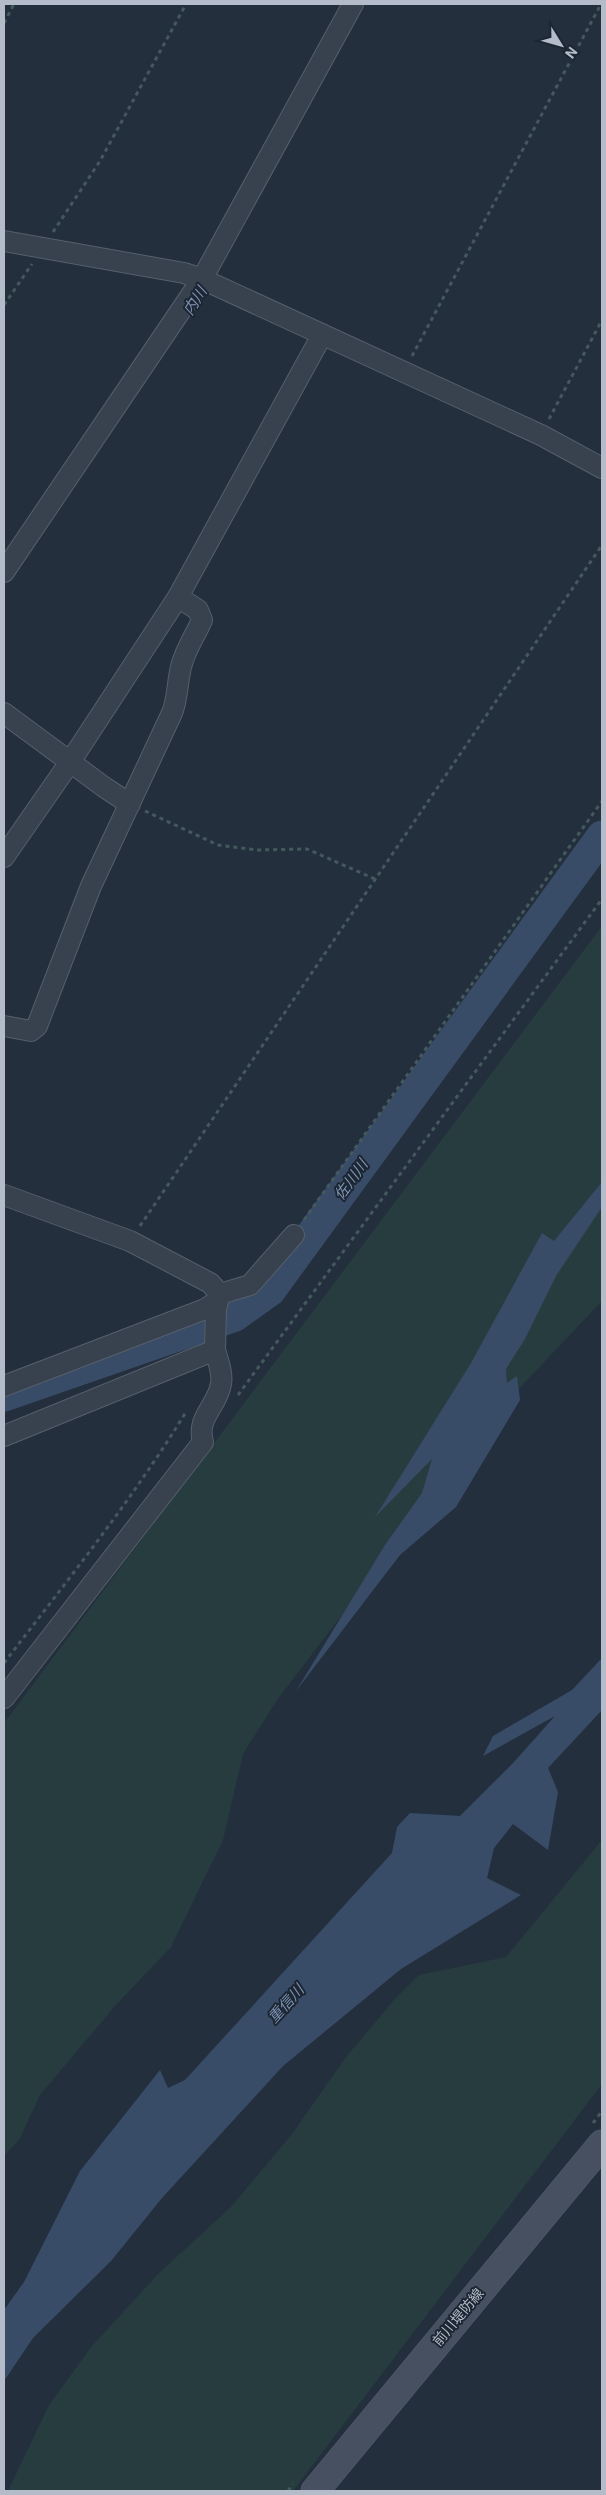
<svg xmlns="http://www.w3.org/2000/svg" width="606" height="2495" font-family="Roboto,'Noto Sans JP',sans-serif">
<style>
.green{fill:#263c3f}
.water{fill:#394c67}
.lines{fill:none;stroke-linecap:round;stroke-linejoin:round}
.river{stroke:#394c67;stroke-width:31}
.street-casing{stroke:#565f6c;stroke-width:22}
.secondary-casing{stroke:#565f6c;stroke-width:29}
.path{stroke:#44595c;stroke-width:3;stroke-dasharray:4 4;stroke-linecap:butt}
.street{stroke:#38414e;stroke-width:20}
.secondary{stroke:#465061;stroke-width:28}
.labels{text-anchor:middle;stroke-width:4;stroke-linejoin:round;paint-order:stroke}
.street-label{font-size:14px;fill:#b4bcc9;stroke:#1d2633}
.water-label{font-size:15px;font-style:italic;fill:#7c92b1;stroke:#1d2633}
</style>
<rect width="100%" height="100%" fill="#242f3e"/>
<path class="green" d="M602,926V1301L497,1412L277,1700L243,1754L223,1840L171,1947L116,2005L40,2095L19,2140L4,2156V1723Z
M602,1840V2084L293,2491H8L49,2405L92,2346L159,2273L231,2207L292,2134L346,2057L394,2000L419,1975L506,1957Z"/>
<path class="water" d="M602,1182V1207L556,1276L525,1339L506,1369L507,1383L517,1376L520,1400L456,1507L400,1555L296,1691L385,1545L422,1493L432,1459L375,1517L471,1363L542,1233L554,1241Z
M602,1658V1710L548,1768L558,1792L548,1850L513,1824L494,1848L487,1878L521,1895L401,1969L283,2066L162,2198L111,2261L33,2338L4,2381V2310L24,2282L80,2171L160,2070L168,2088L185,2080L392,1853L397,1827L410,1813L460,1816L514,1762L555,1716L483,1756L493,1736L572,1690Z"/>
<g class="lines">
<path class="river" d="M4,1396L235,1316L270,1291L602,836"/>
<g class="street-casing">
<path id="street" d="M4,241L184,273L202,279L541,435L602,468
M4,572L202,279L353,4
M4,713L104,787L130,804
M4,857L70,762L178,597L322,335
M4,1026L31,1031L37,1026L91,886L172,713C178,698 177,683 181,667C185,650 195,636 202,620L198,610L178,597
M4,1195L130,1241L210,1283L220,1294L250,1285L294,1235
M4,1386L205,1309L216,1302
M4,1436L215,1350L216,1309L220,1294
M4,1698L203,1442C196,1417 217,1407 221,1384C223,1373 218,1361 215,1350"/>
</g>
<g class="secondary-casing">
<path id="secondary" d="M315,2491L602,2144"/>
</g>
<path class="path" d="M4,23L14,4
M53,232L100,161L186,4
M4,305L32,264
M412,356L601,4
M549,419L602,320
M145,811L218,845L257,850L307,849L375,879
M304,1220L602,801
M140,1226L602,545
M238,1395L602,899
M4,1663C67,1581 132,1500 186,1412
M593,2123L602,2111
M288,2491L293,2484"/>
<use href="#street" class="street"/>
<use href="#secondary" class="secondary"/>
</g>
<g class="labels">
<g class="street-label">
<text transform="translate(458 2317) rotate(-50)" y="5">前川堤防線</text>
</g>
<g class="water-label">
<text transform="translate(195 301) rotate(-58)" y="5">内川</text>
<text transform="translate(351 1180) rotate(-54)" y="5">佐川川</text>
<text transform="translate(286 2004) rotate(-48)" y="5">重信川</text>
</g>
</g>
<rect width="606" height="2495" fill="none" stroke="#b4bcc9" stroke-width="10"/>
<g transform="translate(561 45) rotate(127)" stroke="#1d2633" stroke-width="4" paint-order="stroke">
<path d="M0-4L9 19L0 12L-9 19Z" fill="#b4bcc9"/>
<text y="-8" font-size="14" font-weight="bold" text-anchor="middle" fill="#b4bcc9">N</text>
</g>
</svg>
